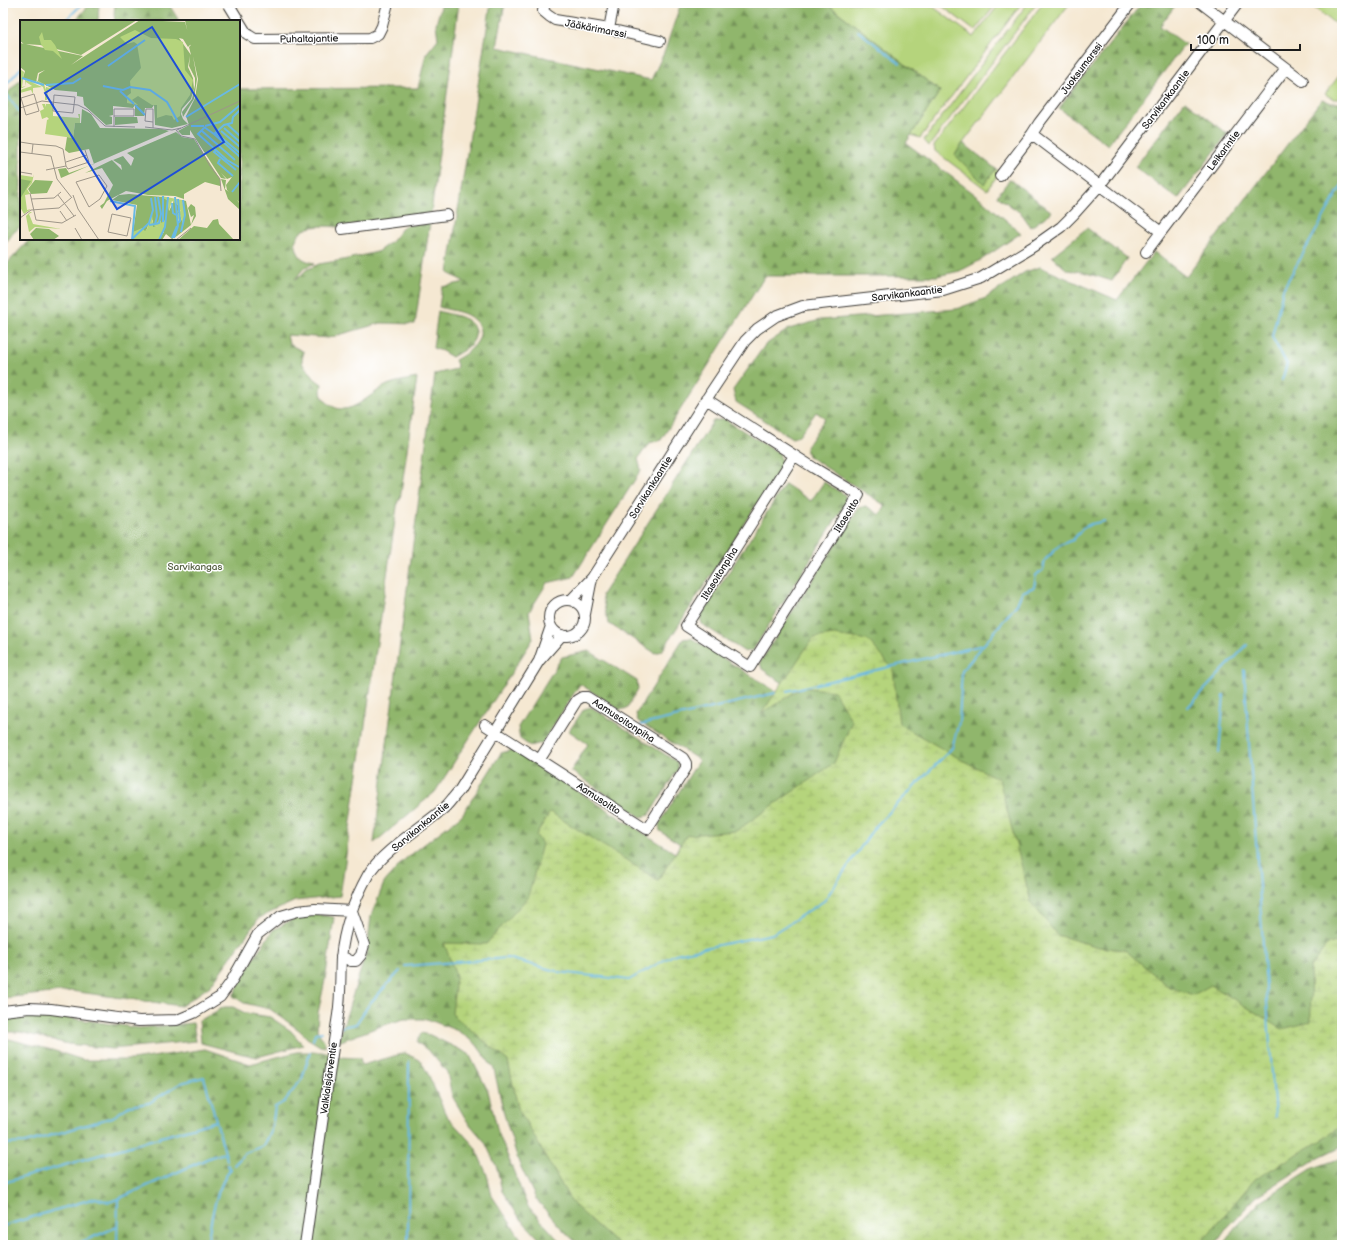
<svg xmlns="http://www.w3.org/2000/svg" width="1345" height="1248" font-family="'Balsamiq Sans',sans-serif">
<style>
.grass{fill:#b5d47c;stroke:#68784c}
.forest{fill:url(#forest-firs);stroke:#566944}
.wetland{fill:url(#wetland-marsh);stroke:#68784c}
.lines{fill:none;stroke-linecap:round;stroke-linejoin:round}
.stream{stroke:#69b9e4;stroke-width:2}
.minor-casing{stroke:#3d3b37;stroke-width:12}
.minor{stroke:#fff;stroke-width:10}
.labels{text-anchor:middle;stroke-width:3;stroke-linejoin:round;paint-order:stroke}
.street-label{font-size:10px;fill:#1c1c1c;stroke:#fff}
.park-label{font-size:10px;fill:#525c3e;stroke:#fff}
.inset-river{fill:none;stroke:#69b9e4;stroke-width:2}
.inset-road{fill:none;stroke:#9e9689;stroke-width:1}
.view{fill:#1d4ed8;fill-opacity:0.15;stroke:#1d4ed8;stroke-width:2}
.inset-edge{fill:none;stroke:#1c1c1c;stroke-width:2}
</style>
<defs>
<pattern id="forest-firs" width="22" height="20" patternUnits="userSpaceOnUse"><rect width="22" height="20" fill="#90b66c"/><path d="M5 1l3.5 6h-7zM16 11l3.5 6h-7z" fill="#759358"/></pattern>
<pattern id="wetland-marsh" width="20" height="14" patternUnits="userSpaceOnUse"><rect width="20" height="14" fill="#b5d47c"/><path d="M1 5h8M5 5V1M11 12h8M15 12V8" fill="none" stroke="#9bb56b"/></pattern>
</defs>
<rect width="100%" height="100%" fill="#fff"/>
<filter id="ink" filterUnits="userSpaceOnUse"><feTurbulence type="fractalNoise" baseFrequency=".025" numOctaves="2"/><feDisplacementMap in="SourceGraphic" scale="8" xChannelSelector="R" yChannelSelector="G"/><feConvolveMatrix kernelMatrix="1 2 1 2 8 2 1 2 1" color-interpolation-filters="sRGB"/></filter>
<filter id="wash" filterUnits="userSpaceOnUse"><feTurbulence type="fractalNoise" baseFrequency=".012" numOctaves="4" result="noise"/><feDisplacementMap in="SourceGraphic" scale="16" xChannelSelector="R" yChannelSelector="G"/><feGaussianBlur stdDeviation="0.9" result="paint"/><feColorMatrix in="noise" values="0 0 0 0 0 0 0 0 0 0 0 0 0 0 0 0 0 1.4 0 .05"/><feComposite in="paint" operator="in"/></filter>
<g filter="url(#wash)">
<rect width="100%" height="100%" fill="#f5e8d2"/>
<path class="grass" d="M826,3H928L974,37L1000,3H1022L920,138L911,135L940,91Z
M938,3H997L975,31Z
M1028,3H1037L929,146L924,140Z
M1043,3H1070L963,143L955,155L984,184L996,169L1000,172L987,190L935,151L934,146Z
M1308,3H1329L1342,10V29Z
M1342,72V99H1333L1325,94Z"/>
<path class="forest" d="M91,3H99L98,21H75Z
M115,3H168L179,21H115L114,14Z
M442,3H459L431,213L339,227C327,226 309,224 300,233C298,235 296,239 295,242C298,256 300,260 315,263L304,268L295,279H297L306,270L319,264L343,260L377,252L391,242L404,226L430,222L415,324L381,323L328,338L287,335L289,344L304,352C300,365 302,363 310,372C312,373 312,376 314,378C316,380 319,382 322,384C320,393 321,397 328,403C349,422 370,391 390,384C398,381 408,380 417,378L400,500H398L340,896L295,901L259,918L210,986L181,1006L71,991L3,998V268L30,239H239V89L418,88L426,54L438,39L436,24Z
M491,3H505L497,47L651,80L664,53L681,3H826L940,91L906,143L980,198L1021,233L981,260L960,271L937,276H765L661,440L649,443L638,459L641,470L573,577L547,583L529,612L533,639L435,792L374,843L435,374L456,369L457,365L455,360C472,351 494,333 469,316C461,311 448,310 439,307L442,287L465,282L448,273Z
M1142,3H1177L1160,26L1185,44L1108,145L1059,108Z
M21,79V226L13,233L3,247V98Z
M1322,99L1331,103H1342V1146L1319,1157L1256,1197L1227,1228L1215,1245H579L561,1228L536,1199L519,1163L504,1114L494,1069L476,1044L458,1031L427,1019H404L381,1026L338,1042L367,950L371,916L384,883L404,860L462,815L501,753L513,750L675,853L680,844L660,831L659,824L699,760L638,721L636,714L683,639L691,638L777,692L783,683L762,669L760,662L859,508L866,506L880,515L886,506L808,456L806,447L825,418L816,412L799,436L792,438L736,402L733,390L765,345L789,329L820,320L956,309L986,298L1025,272L1040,267L1117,300L1154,252L1186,277Z
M1185,101L1228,134L1178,199L1135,167Z
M963,143L996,169L984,184L955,155Z
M1010,179L1052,212L1031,227L1022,214L997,196Z
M1087,228L1127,258L1112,281L1083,272L1067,270L1052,256Z
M438,311C447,314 458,315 465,319C469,321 473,325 474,328C480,343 462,351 452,357L442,351L433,348Z
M724,419L779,453L782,465L662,651L655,653L608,623L602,595L713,421Z
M824,482L845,495L846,503L753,650L745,652L702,624L700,617L785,484L811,501Z
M589,651L637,681L638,689L627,708L620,710L580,684L542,743L530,746L520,739L518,727L562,657Z
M591,707L677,762L678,769L649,815L641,817L571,771L588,744L569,731L584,709Z
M310,913L334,917L326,975L318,1013L317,1030L325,1043V1047L320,1046L307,1038L299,1030L270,1009L244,1003L233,996L256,955L273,930L303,914Z
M224,1007H233L245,1013L270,1017L291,1031L303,1045L257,1057L243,1054L201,1043L199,1020L206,1017Z
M21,1015H49L139,1028L193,1023L196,1041L112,1049L68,1044L20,1032H3V1018Z
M421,1033L430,1035L469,1054L488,1091L498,1132L527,1205L563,1245H545L519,1217L502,1191L497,1168L485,1142L467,1121L452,1096L447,1072L430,1052L417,1042Z
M9,1039L52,1050L83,1060H132L205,1049L250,1064L297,1052H326L338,1057L360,1058L362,1065L405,1053L421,1061L429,1076L446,1115L475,1147L487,1175L492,1196L521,1239L528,1245H3V1040Z
M1342,1158V1245H1222L1238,1225L1261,1201L1313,1168Z"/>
<path class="wetland" d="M834,635L868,640L893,669L899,724L962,760L999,779L1031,902L1057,935L1099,947L1125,950L1169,987L1193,995L1211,985L1282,1029L1311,1022L1310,967L1328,944L1342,941V1126L1325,1138L1255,1179L1199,1245H618L572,1203L518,1108L508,1061L452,1014L456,976L444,943L486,944L528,897L542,844L536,835L550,812L658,880L687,835L736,831L834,763L852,721L834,691L802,687L761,714L813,638Z"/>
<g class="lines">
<path class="stream" d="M65,21L83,3
M858,31L900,63
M3,88L21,68
M3,89L21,114
M1282,380L1287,364L1272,337L1283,289L1342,185
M1244,670L1275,1117
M787,691L983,645
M1188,707L1247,645
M641,725L775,693
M1219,753L1224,695
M405,966L507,958L556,971
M558,972L629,980L675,954L772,934L824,901L874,828L952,748L959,722L962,671L1017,604L1022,592L1034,587L1036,575L1043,570L1045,560L1059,546L1067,542L1073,540L1083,528L1091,524L1105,521
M341,1027L356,1024L370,1003L400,971
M313,1040L315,1033L322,1032
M3,1144L25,1143L113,1117L129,1106L149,1103L181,1083L204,1077L225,1153
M228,1165L230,1170
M234,1165L245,1153L263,1146L272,1127L275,1107L284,1102L302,1079L310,1052
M3,1183L216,1121
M3,1226L95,1198L109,1202L118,1199
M74,1245L117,1227
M117,1245L118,1199L211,1157L225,1153L227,1160
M207,1245C211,1221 215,1188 231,1169
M408,1245L409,1061"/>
</g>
</g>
<g filter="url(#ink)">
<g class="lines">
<g class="minor-casing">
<path id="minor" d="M228,3L239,21
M545,3L543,11L549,16L555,20L609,29L660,41
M1131,3L1039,123L1032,134L1161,232L1286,68L1201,3
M239,21L247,34L255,39L370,38L378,34L382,26L388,3
M609,29L614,3
M1286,68L1303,81
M1000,176L1032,134
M342,229L447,215
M1146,252L1161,232
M706,399L814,468L859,495L750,667L686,626L794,456
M592,578L711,392L745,341L757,329L776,316L803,306L943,290L981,278L1034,246L1061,227L1074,214L1100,185L1238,3
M571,600L592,578L585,614
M549 618a18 18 0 1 1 36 0a18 18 0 1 1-36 0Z
M551,626L539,661L562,635
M485,725L647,829L686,768V763L683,758L587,697H582L577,700L540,759
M341,956L351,961H356L361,955L364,945L352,911
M3,1011L29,1008L51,1009L139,1021L177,1020L194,1013L220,997L231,982L258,934L281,916L298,911L315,909L352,911
M305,1245C316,1168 326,1091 338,1015C341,996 340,977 341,958C344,929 354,900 368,875C381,852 422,827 443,809C449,804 453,797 459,791L539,661"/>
</g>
<use href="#minor" class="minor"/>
</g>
</g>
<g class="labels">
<g class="street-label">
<text transform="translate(596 28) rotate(11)" y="4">Jääkärimarssi</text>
<text transform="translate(309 38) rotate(-1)" y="4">Puhaltajantie</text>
<text transform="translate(1081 68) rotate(-53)" y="4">Juoksumarssi</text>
<text transform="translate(1165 99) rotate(-53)" y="4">Sarvikankaantie</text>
<text transform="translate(1223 150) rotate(-53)" y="4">Leikarintie</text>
<text transform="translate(907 293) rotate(-7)" y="4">Sarvikankaantie</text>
<text transform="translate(650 487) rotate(-58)" y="4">Sarvikankaantie</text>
<text transform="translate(846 515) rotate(-58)" y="4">Iltasoitto</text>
<text transform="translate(719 573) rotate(-58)" y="4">Iltasoitonpiha</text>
<text transform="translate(624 720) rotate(33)" y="4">Aamusoitonpiha</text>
<text transform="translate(599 798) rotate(33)" y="4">Aamusoitto</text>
<text transform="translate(420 826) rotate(-40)" y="4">Sarvikankaantie</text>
<text transform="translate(328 1078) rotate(-82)" y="4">Valkiaisjärventie</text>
</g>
<g class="park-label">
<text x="195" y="570">Sarvikangas</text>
</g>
</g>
<g transform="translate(20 20)">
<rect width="220" height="220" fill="#f5e8d2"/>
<path d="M0,49L4,52L2,67L6,66L5,60L18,64L16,60L24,64L26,70V67L34,69L28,70L27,80H25V73L23,67L20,65H23L20,64L13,63L22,67L13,68V74L11,70L0,73V70L12,66L6,62V66L0,69ZM22,84H25L26,87V84H33V96L59,98L58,94H60V103H55L53,118L25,114L27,100L29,99L27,97L22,99L20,91L24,89ZM14,154L12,163L7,169L10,174L5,175L7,190L11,189V184V189L4,194L0,187V155L13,157ZM10,192H12L14,197L12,192L9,194L13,204L41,209L15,207L9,212L6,196Z" fill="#b5d47c"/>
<path d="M0,0H117L61,35L20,25L4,24L0,21ZM120,0L165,2L171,24L168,27L163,19L159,18L171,35L169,27L171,25L177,59L174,79L163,97L162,92L172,79L175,65V58L169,46L170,36L168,47L173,58L174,69L171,79L162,89L161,94L163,99L168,104L152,108L135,105L134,85L132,88H125L124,96H115V85L113,88L93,86V95L89,96L92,97V104L86,105L64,85L63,77L57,76V72L35,70L18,61L19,54L25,50L18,53L16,62L3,58L5,51L0,47V23L63,36L51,45ZM165,0H220V183L207,170L206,165L212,157L207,159L201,153L206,159L201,158L170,110V115H162L158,111L169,105L166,96L175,78L178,59ZM62,89L71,94L80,108L142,109L149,111L41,158L38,149L46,148L49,153L74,144L69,129L49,133L45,130L47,117L53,118L55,103H61ZM95,97H117L118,103L95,105ZM156,112L162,117L174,119L200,159V166L185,162L164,174V179L155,176L128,175L106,171L87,181L82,189L80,186L84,183L93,165L82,148L65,153L92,140L102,150L101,145L93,140L103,136L111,146L114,138L107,133ZM0,159L11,161L0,179ZM201,159L206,160L205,169L213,175L220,184V190L208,179ZM15,160L33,161L27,173L11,174L8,169ZM109,174L143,177L148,181L149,191L154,181L159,186L158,192L161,189L157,196L158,203L160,195L163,204L165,194L162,180L166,181L171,205L157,216L152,219L146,214L142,220H138L144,212L140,200L135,206H138L131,208L133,201L131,198L126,211L113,212L117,185L92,180L99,175ZM171,184L175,187L176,196L171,205L174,195L171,197L168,188ZM198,199L199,204L214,220H158L174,206L187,208L193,200ZM16,208L29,209L39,216L33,220H14L10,214Z" fill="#90b66c"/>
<path d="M115,10L131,18L156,19L163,22L165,50L173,60L170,75L161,88L160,96L154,100L152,96L146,95L137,98V85H132L118,76L112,80L118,85L107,83V76L111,73L110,61L121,48L117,24L114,22L107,24L100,17ZM22,12L24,20H31L35,25L42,39L33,31L25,30L21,24L19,17ZM141,176L162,180L165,194L163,204L160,195L157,204V196L161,190L157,193L159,186L152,181L149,191L148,181ZM132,192L133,207L138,206H134L139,200L142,203L143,200L146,201L141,217L138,220H112L113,212L122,208L125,211L127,209Z" fill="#b5d47c"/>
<path class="inset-river" d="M88,46L125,20M2,58L24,65M26,65L53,63L61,58M83,66L103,70L110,67L130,70L147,82L151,89M100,71L114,84M115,85L125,95M151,89L158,102M166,97L220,64M207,104L220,116M171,106H184M185,106L200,102L220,85M184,107L194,114L204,105L212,103L213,97L220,90M184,108L178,114L207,140L219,147M204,108L220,122M182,111L215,140M201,111L220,127M196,113L220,133M194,114L220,137M196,130L194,132L216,150M200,139L198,143L213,156M212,172L220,162M143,176V202M158,179L160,201L158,203M90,181L115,186L112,220M152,183L153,193L156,195M136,204L139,203L141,194L138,177M129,205L135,204L137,196L135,177M161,212L165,195L163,180M152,218L157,206M154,218L158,206L155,177M112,219L129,203L133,190L131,178M139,220L145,207L148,177"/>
<path class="inset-road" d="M14,74L19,91L6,95L1,78ZM34,75L55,77L53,93L33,91ZM0,88L22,81L58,85L68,90L85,106L115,107M94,107V89H114V96H94M125,107L152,110L161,108M133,108V89H126L125,101L133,102M156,110L161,116L175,119L190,146L200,159L201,171M157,110L220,81M0,122L13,124M0,132L31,136L37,159L52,178M12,133L13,124L36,126L43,129L46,146M46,142L67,135M26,150L46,146L48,149L69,142L65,130M0,152L12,154M79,155L87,166L80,179L69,187L56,162ZM10,173L16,200L42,203L56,195M38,175L54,196M53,175L58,189L79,220M11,179L34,178L41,172M40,191L47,201M92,194L111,198L107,216L88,212ZM0,198L11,190L39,188L51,178M55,208L62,220M156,220L171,208"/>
<path class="view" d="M132,7L204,122L97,189L25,73Z"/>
<rect width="220" height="220" class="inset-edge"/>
</g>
<rect width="1345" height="1248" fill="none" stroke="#fff" stroke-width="16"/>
<path d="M1191 44v6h109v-6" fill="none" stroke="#1c1c1c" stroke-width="2"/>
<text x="1197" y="44" font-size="12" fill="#1c1c1c" stroke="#ffffff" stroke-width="3" paint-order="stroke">100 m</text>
</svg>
